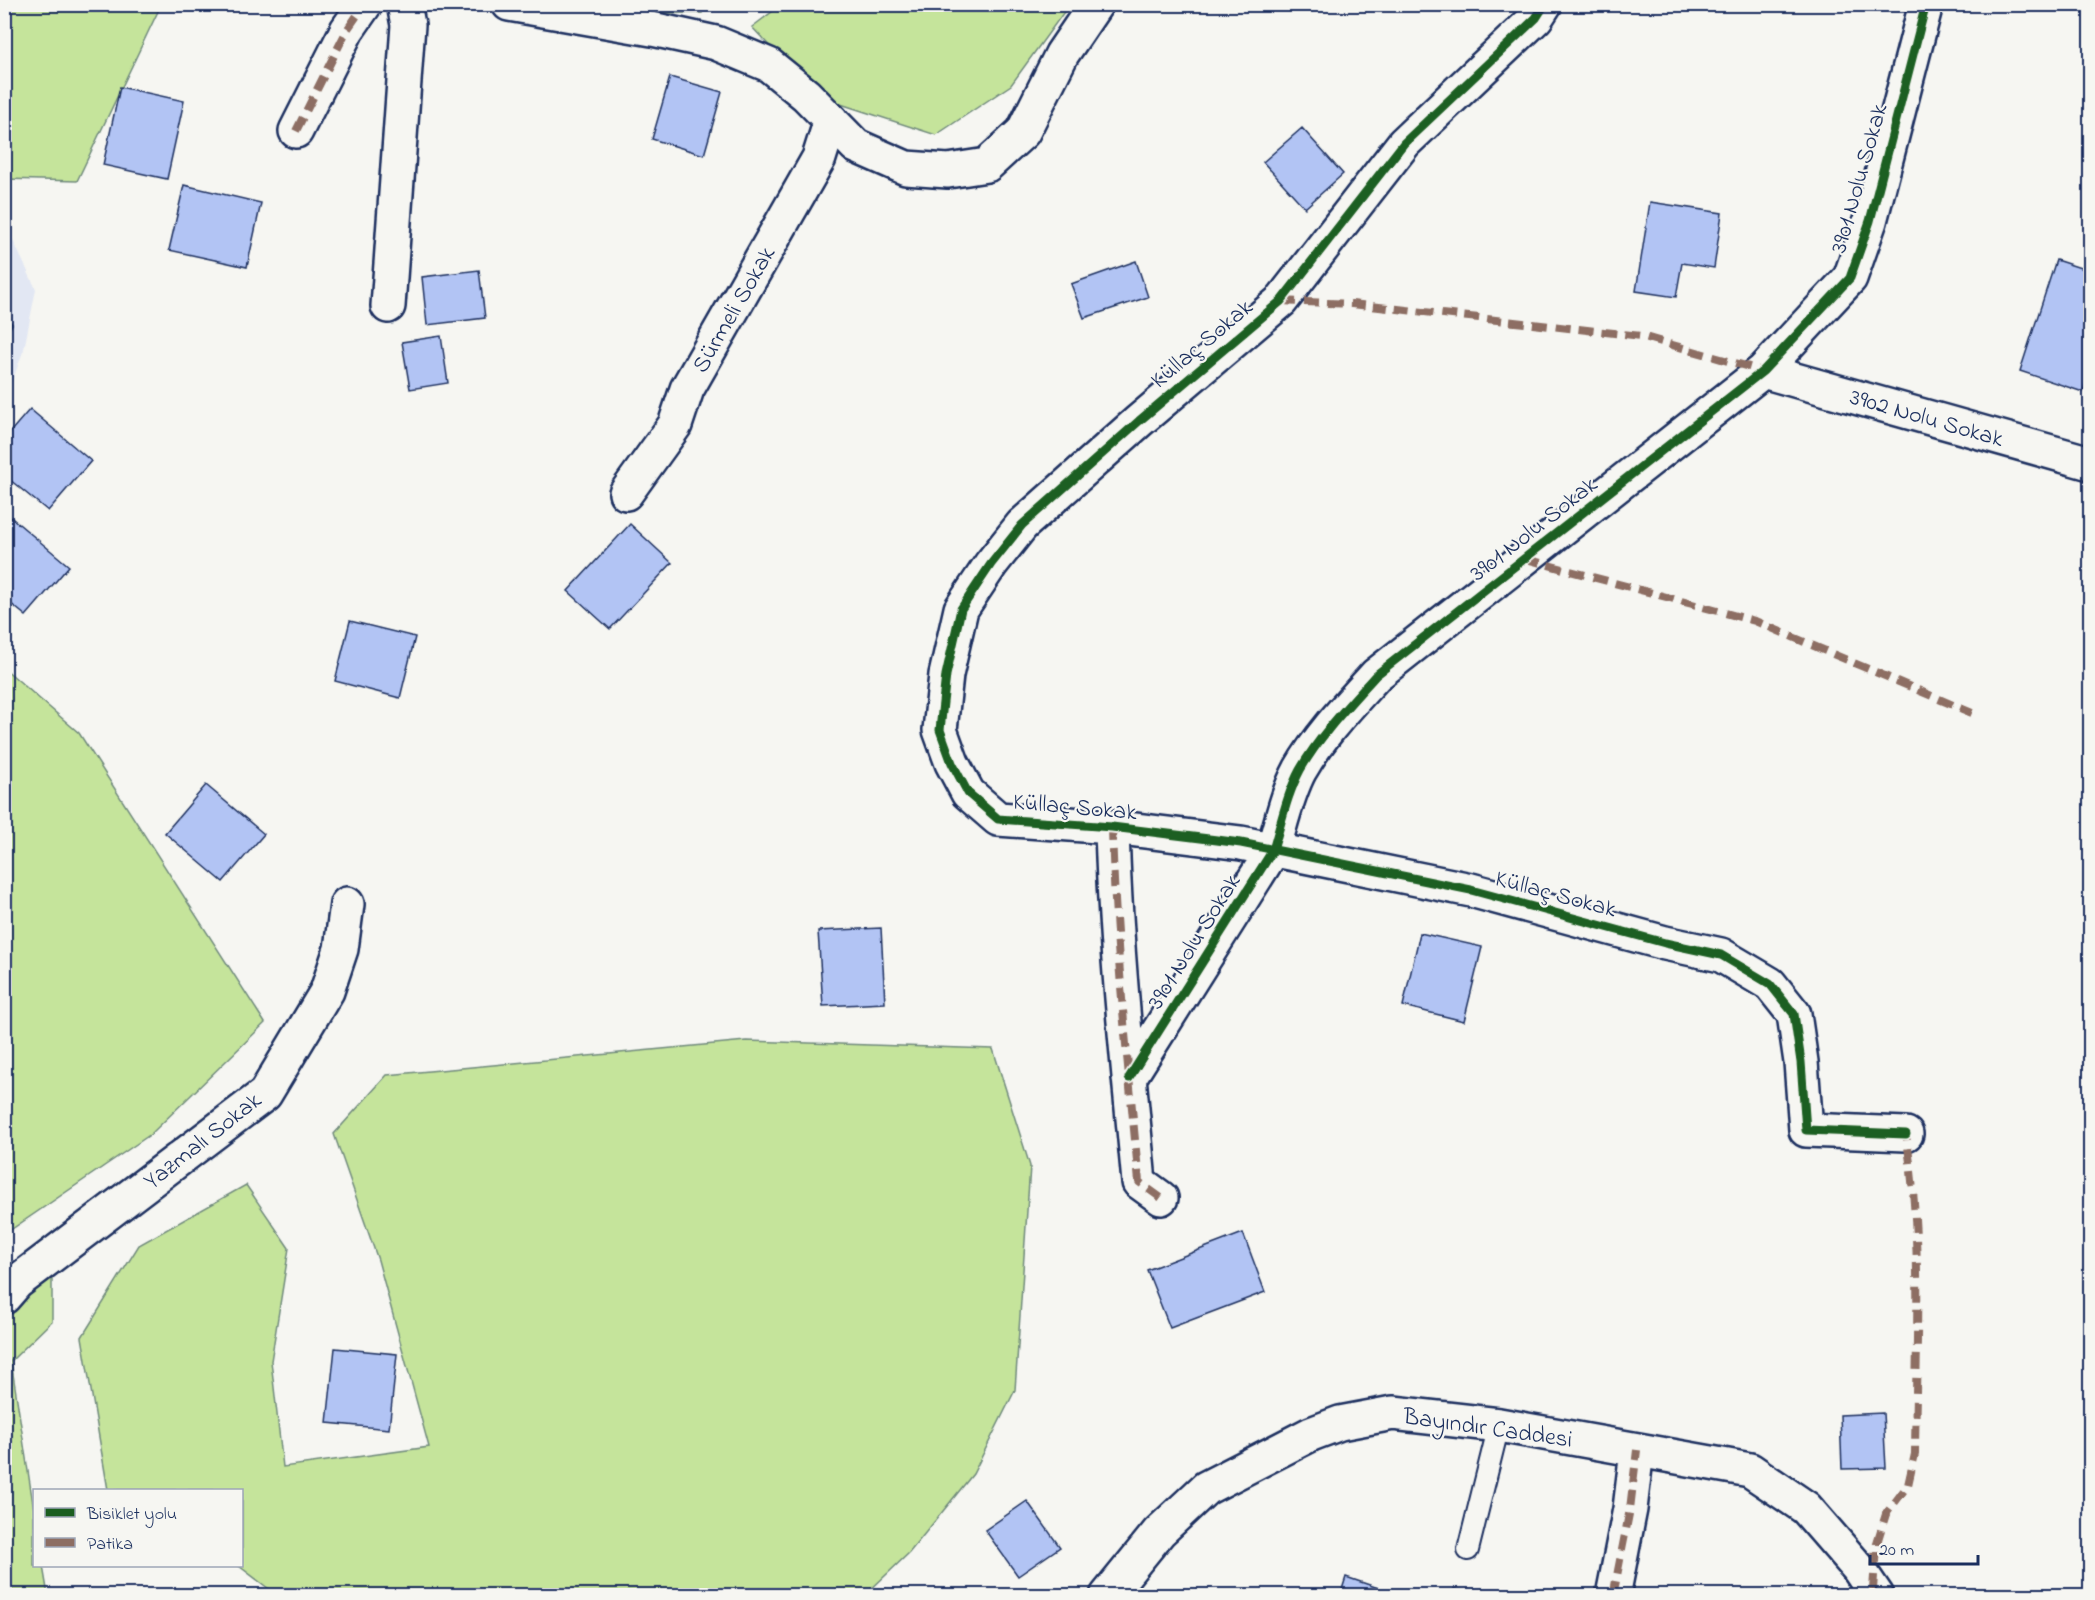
<svg xmlns="http://www.w3.org/2000/svg" width="2095" height="1600" font-family="'Indie Flower',sans-serif">
<style>
.built{fill:#e2e7f3}
.green{fill:#c5e49b;stroke:#708a7c;stroke-width:1.5}
.building{fill:#b2c4f4;stroke:#1b2f5e;stroke-width:1.5}
.lines{fill:none;stroke-linecap:round;stroke-linejoin:round}
.service-casing{stroke:#1b2f5e;stroke-width:24}
.minor-casing{stroke:#1b2f5e;stroke-width:38}
.tertiary-casing{stroke:#1b2f5e;stroke-width:38}
.service{stroke:#f6f6f2;stroke-width:20}
.minor{stroke:#f6f6f2;stroke-width:33}
.tertiary{stroke:#f6f6f2;stroke-width:33}
.quiet{stroke:#8d6e63;stroke-width:8;stroke-dasharray:15 8;stroke-linecap:butt}
.cycleway-casing{stroke:#f6f6f2;stroke-width:13}
.cycleway{stroke:#1b5e20;stroke-width:9}
.labels{text-anchor:middle;stroke-width:4.5;stroke-linejoin:round;paint-order:stroke}
.street-label{font-size:24px;fill:#1b2f5e;stroke:#f6f6f2}
</style>
<rect width="100%" height="100%" fill="#f6f6f2"/>
<filter id="ink" filterUnits="userSpaceOnUse"><feTurbulence type="fractalNoise" baseFrequency=".0167" numOctaves="2"/><feDisplacementMap in="SourceGraphic" scale="12" xChannelSelector="R" yChannelSelector="G"/><feConvolveMatrix kernelMatrix="1 2 1 2 8 2 1 2 1" color-interpolation-filters="sRGB"/></filter>
<g filter="url(#ink)">
<path class="built" d="M4,221L36,289L24,349L5,401Z"/>
<path class="green" d="M5,5H161L77,181L5,179Z
M652,5H703L702,13H651Z
M781,5H1069L1011,85L936,135L816,96L752,27Z
M4,668L79,733L265,1023L151,1134L9,1231H5Z
M746,1041L993,1049L1030,1166L1015,1390L973,1474L909,1553L865,1595H277L239,1566H242V1490H108L82,1337L139,1245L246,1185L289,1248L271,1361L283,1467L429,1447L378,1260L334,1134L387,1075Z
M4,1273L52,1277V1321L11,1361L34,1510V1566H43L48,1595H5Z"/>
<path class="building" d="M670,77L722,92L704,155L652,139Z
M120,87L184,101L167,179L103,165Z
M1302,128L1343,174L1305,208L1263,162Z
M184,185L261,203L247,267L169,250Z
M1650,202L1722,213L1714,268L1682,263L1676,297L1636,291Z
M2056,260L2090,271V368L2083,392L2020,371Z
M1136,261L1148,297L1084,318L1071,284Z
M479,270L485,318L427,325L422,277Z
M4,311L12,324L4,340Z
M441,336L448,383L410,389L402,342Z
M30,409L91,461L48,511L4,475V439Z
M7,514L69,566L26,616L4,598V518Z
M630,524L672,563L610,629L568,591Z
M350,621L415,637L400,698L335,681Z
M206,785L264,834L223,882L165,833Z
M881,928L885,1003L823,1006L818,931Z
M1420,933L1482,947L1464,1021L1403,1006Z
M1243,1233L1265,1292L1170,1328L1147,1270Z
M335,1348L397,1354L389,1429L327,1423Z
M1883,1413L1886,1468L1842,1469L1840,1415Z
M1027,1501L1060,1547L1018,1576L985,1530Z
M1346,1577L1402,1596H1340Z
M1454,1589L1494,1596H1452Z"/>
<g class="lines">
<g class="service-casing">
<path id="service" d="M1468,1550L1499,1425"/>
</g>
<g class="minor-casing">
<path id="minor" d="M1545,4L1536,18L1404,143L1281,301L1139,421L1022,525L991,564L961,609L946,675L940,730L952,763L968,793L998,819L1112,827L1241,843L1471,890L1665,943L1721,955L1770,984L1794,1014L1801,1062L1806,1130L1906,1134
M296,131L347,30L365,4
M388,306L408,25L404,4
M1763,371L2090,463
M626,493L675,425L687,389L819,158L831,120
M1112,827C1115,945 1128,1064 1139,1182L1161,1198
M1129,1078L1273,850C1281,824 1287,794 1300,770C1320,735 1349,705 1376,675L1763,371L1850,278L1870,221L1926,4
M4,1297L17,1282L265,1094L327,991L341,949L347,904
M1107,1596L1159,1532L1206,1488L1311,1434L1340,1423L1393,1413L1499,1425L1750,1470L1806,1508L1858,1568L1877,1596
M1613,1596L1630,1509L1637,1450"/>
</g>
<g class="tertiary-casing">
<path id="tertiary" d="M509,4L652,29L716,43L769,65L806,95L856,146L906,168L948,171L987,165L1023,132L1062,54L1096,4"/>
</g>
<use href="#service" class="service"/>
<use href="#minor" class="minor"/>
<use href="#tertiary" class="tertiary"/>
<path class="quiet" d="M296,131L347,30L365,4
M1281,301L1352,304L1641,336L1763,371
M1526,559L1755,621L1972,713
M1112,827C1115,945 1128,1064 1139,1182L1161,1198
M1873,1590L1876,1546L1886,1514L1908,1485L1915,1454C1916,1347 1923,1240 1906,1134
M1613,1596L1630,1509L1637,1450"/>
<g class="cycleway-casing">
<path id="cycleway" d="M1545,4L1536,18L1404,143L1281,301L1139,421L1022,525L991,564L961,609L946,675L940,730L952,763L968,793L998,819L1112,827L1241,843L1471,890L1665,943L1721,955L1770,984L1794,1014L1801,1062L1806,1130L1906,1134
M1129,1078L1273,850C1281,824 1287,794 1300,770C1320,735 1349,705 1376,675L1763,371L1850,278L1870,221L1926,4"/>
</g>
<use href="#cycleway" class="cycleway"/>
</g>
</g>
<g class="labels">
<g class="street-label">
<text transform="translate(1858 178) rotate(-74)" y="8">3901 Nolu Sokak</text>
<text transform="translate(733 309) rotate(-60)" y="8">Sürmeli Sokak</text>
<text transform="translate(1201 343) rotate(-40)" y="8">Küllaç Sokak</text>
<text transform="translate(1927 417) rotate(16)" y="8">3902 Nolu Sokak</text>
<text transform="translate(1533 528) rotate(-38)" y="8">3901 Nolu Sokak</text>
<text transform="translate(1075 806) rotate(5)" y="8">Küllaç Sokak</text>
<text transform="translate(1556 893) rotate(15)" y="8">Küllaç Sokak</text>
<text transform="translate(1193 941) rotate(-58)" y="8">3901 Nolu Sokak</text>
<text transform="translate(202 1140) rotate(-38)" y="8">Yazmalı Sokak</text>
<text transform="translate(1488 1427) rotate(8)" y="8">Bayındır Caddesi</text>
</g>
</g>
<rect width="2095" height="1600" fill="none" stroke="#f6f6f2" stroke-width="24"/>
<rect x="12" y="12" width="2071" height="1576" fill="none" stroke="#1b2f5e" stroke-width="2" filter="url(#ink)"/>
<rect x="33" y="1489" width="210" height="78" fill="#f6f6f2" stroke="#9ea6b7" stroke-width="1.5"/>
<rect x="45" y="1508" width="30" height="9" fill="#1b5e20" stroke="#9ea6b7" stroke-width="1.5"/>
<text x="87" y="1519" font-size="18" fill="#1b2f5e">Bisiklet yolu</text>
<rect x="45" y="1538" width="30" height="9" fill="#8d6e63" stroke="#9ea6b7" stroke-width="1.5"/>
<text x="87" y="1549" font-size="18" fill="#1b2f5e">Patika</text>
<path d="M1870 1555v9h108v-9" fill="none" stroke="#1b2f5e" stroke-width="3"/>
<text x="1879" y="1555" font-size="18" fill="#1b2f5e" stroke="#f6f6f2" stroke-width="4.5" paint-order="stroke">20 m</text>
</svg>
